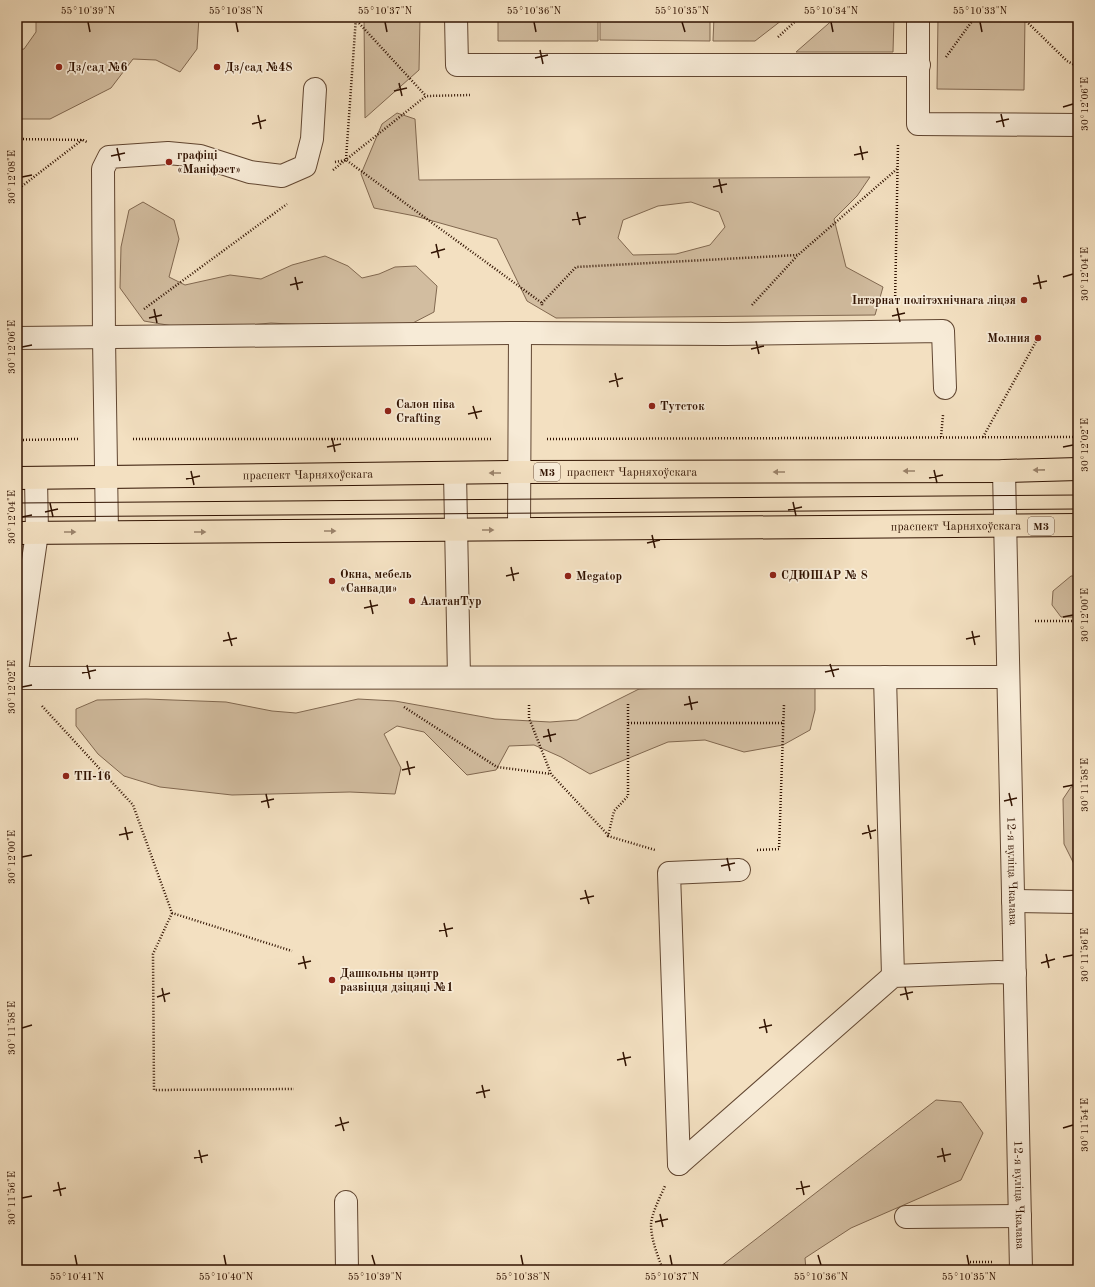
<svg xmlns="http://www.w3.org/2000/svg" width="1095" height="1287" font-family="'Old Standard TT',serif">
<style>
.green{fill:#d2bda0;stroke:#816850;fill-rule:evenodd}
.lines{fill:none;stroke-linecap:round;stroke-linejoin:round}
.minor-casing{stroke:#614631;stroke-width:24}
.major-casing{stroke:#301201;stroke-width:24}
.path{stroke:#301201;stroke-width:2.5;stroke-dasharray:1 2;stroke-linecap:butt}
.minor{stroke:#f7ebd7;stroke-width:22}
.major{stroke:#f3e0c1;stroke-width:22}
.tram{stroke:#301201;stroke-width:1}
.oneway{fill:#9b836b}
.ticks{fill:none;stroke:#301201;stroke-width:1.5}
.poi-dot{fill:#8f2418;stroke:#f7ebd7;stroke-width:1.5}
.labels{text-anchor:middle;stroke-width:3.5;stroke-linejoin:round;paint-order:stroke}
.shield{fill:#f7ebd7;stroke:#6c5341;stroke-width:1}
.shield-label{font-size:11px;font-weight:bold;fill:#301201}
.poi-label{font-size:12px;font-weight:bold;fill:#301201;stroke:#f7ebd7;text-anchor:start}
.street-label{font-size:12px;fill:#301201;stroke:#f7ebd7}
.neatline{fill:none;stroke:#301201;stroke-width:1.5}
.ticks-label{font-size:10px;text-anchor:middle;fill:#301201}
</style>
<rect width="100%" height="100%" fill="#f3e0c1"/>
<filter id="stains"><feTurbulence type="fractalNoise" baseFrequency=".005" numOctaves="4"/><feColorMatrix values="0 0 0 0 .2 0 0 0 0 .09 0 0 0 0 .02 0 0 0 .5 -.17"/></filter>
<radialGradient id="worn" r=".72"><stop offset=".6" stop-color="#630" stop-opacity="0"/><stop offset="1" stop-color="#630" stop-opacity=".3"/></radialGradient>
<path class="green" d="M36,17H199L197,49L180,72L156,60L133,59L111,88L50,119H17V50L24,49L36,32Z
M364,17H420L419,70L365,118Z
M498,17H598V41H498Z
M600,17H710V41L600,40Z
M714,17H786L755,41H713Z
M836,17H894L893,52H796Z
M938,17H1025L1024,90L937,89Z
M397,113L415,119L419,180L870,177L857,196L834,219L846,267L883,287L875,315L556,318L527,301L497,239L415,216L374,208L361,174L382,124ZM691,202L719,212L725,227L710,245L676,254L633,255L618,238L623,220L658,206Z
M143,202L174,220L179,239L169,277L185,285L230,275L261,279L292,265L325,256L348,266L362,278L379,274L395,267L416,266L437,286L434,312L409,325L364,328L271,323L196,330L144,321L120,288L121,247L129,210Z
M1071,576H1078V617H1061L1052,605L1053,591Z
M815,681V710L810,730L783,745L744,752L705,740L668,742L590,774L561,757L534,745L509,746L496,770L467,775L424,732L397,726L384,734L401,768L395,794L350,792L232,795L160,787L124,776L98,754L76,726V709L97,700L146,699L226,702L272,711L296,713L358,699L395,701L495,719L550,722L577,720L639,689Z
M1078,785V872L1064,844L1063,799L1071,787Z
M936,1100L961,1102L983,1133L961,1180L851,1228L805,1258L806,1270H716Z"/>
<g class="lines">
<g class="minor-casing">
<g id="minor">
<path d="M456,17L457,65H919"/>
<path d="M918,17V124L1078,125"/>
<path d="M17,338L520,333L726,334L943,331L945,388"/>
<path id="s1" d="M1004,471L1021,1270"/>
<path d="M455,473L459,677"/>
<path d="M519,529L520,333"/>
<path d="M107,532L104,338L103,169L109,157L168,153L200,156L250,172L282,176L305,166L312,139L315,89"/>
<path d="M17,671L37,533L36,478"/>
<path d="M885,677L893,976"/>
<path d="M17,678L1008,677"/>
<path d="M1013,901L1078,902"/>
<path d="M679,1164L893,976L998,972L1015,973"/>
<path d="M679,1164L669,873L739,870"/>
<path d="M346,1202L347,1270"/>
<path d="M906,1217L1020,1216"/>
</g>
</g>
<g class="major-casing">
<g id="major">
<path id="s2" d="M17,478L520,472L1004,471L1078,469"/>
<path id="s3" d="M17,533L1078,525"/>
</g>
</g>
<path class="path" d="M1022,17L1067,61L1078,67
M357,21L426,96
M778,37L800,17
M946,57L975,17
M17,139L83,140L87,142
M346,159L356,17
M335,162L346,160L542,303V307
M333,170L426,96L470,95
M17,190L82,140
M542,303L576,267L798,255L897,169
M752,305L797,256
M895,305L898,144
M144,309L287,204
M941,437L943,415
M983,437L1038,338
M133,439H492
M547,439L1078,437
M17,440L78,439
M1035,621H1078
M628,704V796L614,811L608,836L655,850
M529,705V718L551,774L608,835
M42,706L133,805L172,913L292,951
M404,707L497,767L551,774
M628,723H784
M757,850L779,849L784,704
M172,913L153,954L154,1090L294,1089
M970,1262H994
M663,1270C658,1256 651,1240 651,1224C652,1213 660,1197 665,1186"/>
<use href="#minor" class="minor"/>
<use href="#major" class="major"/>
<path class="tram" d="M17,503L1078,495
M17,517L1078,509"/>
</g>
<defs><path id="oneway-solid" d="M-6-.8H1V-3.2L6.5 0L1 3.2V.8H-6Z"/></defs>
<g class="oneway">
<use href="#oneway-solid" transform="translate(1039 470) rotate(179)"/>
<use href="#oneway-solid" transform="translate(909 471) rotate(180)"/>
<use href="#oneway-solid" transform="translate(779 472) rotate(180)"/>
<use href="#oneway-solid" transform="translate(495 473) rotate(180)"/>
<use href="#oneway-solid" transform="translate(488 530)"/>
<use href="#oneway-solid" transform="translate(330 531)"/>
<use href="#oneway-solid" transform="translate(70 532)"/>
<use href="#oneway-solid" transform="translate(200 532)"/>
</g>
<path class="ticks" d="M88,22L90,32M236,22L238,32M385,22L387,32M534,22L536,32M682,22L685,32M831,22L833,32M980,22L982,32M540,50L543,64M535,58L548,55M399,83L402,96M394,91L407,88M1063,107L1073,104M1001,114L1004,127M258,115L261,129M996,122L1009,119M252,124L266,120M860,146L863,160M117,148L120,161M854,155L868,152M111,156L125,153M22,177L32,175M719,179L722,193M713,187L727,184M577,212L580,225M572,220L586,217M436,244L439,258M431,253L445,249M1038,275L1041,289M295,277L298,290M1063,277L1073,274M1033,284L1047,281M290,285L303,282M897,308L900,322M154,309L157,323M892,316L905,313M149,318L162,315M756,341L759,354M22,347L32,345M751,349L764,346M615,373L618,387M609,382L623,378M473,406L477,419M468,414L482,411M332,438L335,452M327,447L341,444M1063,447L1073,445M934,470L937,483M191,471L194,485M929,478L943,475M186,479L200,476M793,502L796,516M50,503L53,517M788,510L802,507M45,512L58,509M22,517L32,515M652,535L655,548M647,543L660,540M511,567L514,581M506,576L519,573M370,600L373,614M364,608L378,605M1063,617L1073,615M972,631L975,645M228,632L232,646M966,639L980,636M223,641L237,638M830,664L834,677M87,665L90,679M825,672L839,669M82,673L96,670M22,687L32,685M689,696L692,710M684,705L698,702M548,729L551,742M543,737L556,734M407,761L410,775M402,770L415,767M1063,787L1073,785M1009,793L1012,806M266,794L269,808M1004,801L1017,798M261,802L274,799M868,825L871,839M125,827L128,840M862,834L876,830M119,835L133,832M22,857L32,855M727,858L730,871M721,866L735,863M585,890L589,904M580,899L594,896M444,923L447,937M439,931L453,928M1046,954L1049,968M303,956L306,969M1063,957L1073,955M1041,963L1055,959M298,964L311,961M905,987L908,1000M162,988L165,1002M900,995L913,992M157,997L170,993M764,1019L767,1033M22,1028L32,1025M759,1028L772,1025M623,1052L626,1066M617,1060L631,1057M482,1085L485,1098M476,1093L490,1090M340,1117L344,1131M335,1126L349,1122M1063,1128L1073,1125M942,1148L945,1162M199,1150L202,1163M937,1157L951,1154M194,1158L208,1155M801,1181L804,1195M58,1182L61,1196M796,1189L810,1186M53,1191L66,1188M22,1198L32,1196M660,1214L663,1227M655,1222L668,1219M75,1255L77,1265M224,1255L226,1265M372,1255L375,1265M521,1255L523,1265M670,1255L672,1265M818,1255L821,1265M967,1255L969,1265"/>
<g class="poi-dot">
<circle cx="59" cy="67" r="4"/>
<circle cx="217" cy="67" r="4"/>
<circle cx="169" cy="162" r="4"/>
<circle cx="1024" cy="300" r="4"/>
<circle cx="1038" cy="338" r="4"/>
<circle cx="652" cy="406" r="4"/>
<circle cx="388" cy="411" r="4"/>
<circle cx="773" cy="575" r="4"/>
<circle cx="568" cy="576" r="4"/>
<circle cx="332" cy="581" r="4"/>
<circle cx="412" cy="601" r="4"/>
<circle cx="66" cy="776" r="4"/>
<circle cx="332" cy="980" r="4"/>
</g>
<g class="labels">
<g class="shield">
<rect x="534" y="463" width="26" height="18" rx="3"/>
<rect x="1028" y="517" width="26" height="18" rx="3"/>
</g>
<g class="shield-label">
<text x="547" y="476">М3</text>
<text x="1041" y="530">М3</text>
</g>
<g class="poi-label">
<text x="67" y="71">Дз/сад №6</text>
<text x="225" y="71">Дз/сад №48</text>
<text x="177" y="159">графіці<tspan x="177" dy="14">«Маніфэст»</tspan></text>
<text x="1016" y="304" text-anchor="end">Інтэрнат політэхнічнага ліцэя</text>
<text x="1030" y="342" text-anchor="end">Молния</text>
<text x="396" y="408">Салон піва<tspan x="396" dy="14">Crafting</tspan></text>
<text x="660" y="410">Тутсток</text>
<text x="340" y="578">Окна, мебель<tspan x="340" dy="14">«Санвади»</tspan></text>
<text x="781" y="579">СДЮШАР № 8</text>
<text x="576" y="580">Megatop</text>
<text x="420" y="605">АлатанТур</text>
<text x="74" y="780">ТП-16</text>
<text x="340" y="977">Дашкольны цэнтр<tspan x="340" dy="14">развіцця дзіцяці №1</tspan></text>
</g>
<g class="street-label">
<text dy="4" stroke="none"><textPath href="#s2" startOffset="615">праспект Чарняхоўскага</textPath></text>
<text dy="4" stroke="none"><textPath href="#s2" startOffset="291">праспект Чарняхоўскага</textPath></text>
<text dy="4" stroke="none"><textPath href="#s3" startOffset="939">праспект Чарняхоўскага</textPath></text>
<text dy="4" stroke="none"><textPath href="#s1" startOffset="400">12-я вуліца Чкалава</textPath></text>
<text dy="4" stroke="none"><textPath href="#s1" startOffset="724">12-я вуліца Чкалава</textPath></text>
</g>
</g>
<rect width="1095" height="1287" fill="none" stroke="#f3e0c1" stroke-width="44"/>
<rect x="22" y="22" width="1051" height="1243" class="neatline"/>
<g class="ticks-label">
<text x="88" y="14">55°10'39"N</text>
<text x="236" y="14">55°10'38"N</text>
<text x="385" y="14">55°10'37"N</text>
<text x="534" y="14">55°10'36"N</text>
<text x="682" y="14">55°10'35"N</text>
<text x="831" y="14">55°10'34"N</text>
<text x="980" y="14">55°10'33"N</text>
<text transform="translate(1084 104) rotate(-90)" y="4">30°12'06"E</text>
<text transform="translate(11 177) rotate(-90)" y="4">30°12'08"E</text>
<text transform="translate(1084 274) rotate(-90)" y="4">30°12'04"E</text>
<text transform="translate(11 347) rotate(-90)" y="4">30°12'06"E</text>
<text transform="translate(1084 445) rotate(-90)" y="4">30°12'02"E</text>
<text transform="translate(11 517) rotate(-90)" y="4">30°12'04"E</text>
<text transform="translate(1084 615) rotate(-90)" y="4">30°12'00"E</text>
<text transform="translate(11 687) rotate(-90)" y="4">30°12'02"E</text>
<text transform="translate(1084 785) rotate(-90)" y="4">30°11'58"E</text>
<text transform="translate(11 857) rotate(-90)" y="4">30°12'00"E</text>
<text transform="translate(1084 955) rotate(-90)" y="4">30°11'56"E</text>
<text transform="translate(11 1028) rotate(-90)" y="4">30°11'58"E</text>
<text transform="translate(1084 1125) rotate(-90)" y="4">30°11'54"E</text>
<text transform="translate(11 1198) rotate(-90)" y="4">30°11'56"E</text>
<text x="77" y="1280">55°10'41"N</text>
<text x="226" y="1280">55°10'40"N</text>
<text x="375" y="1280">55°10'39"N</text>
<text x="523" y="1280">55°10'38"N</text>
<text x="672" y="1280">55°10'37"N</text>
<text x="821" y="1280">55°10'36"N</text>
<text x="969" y="1280">55°10'35"N</text>
</g>
<rect width="100%" height="100%" filter="url(#stains)"/>
<rect width="100%" height="100%" fill="url(#worn)"/>
</svg>
